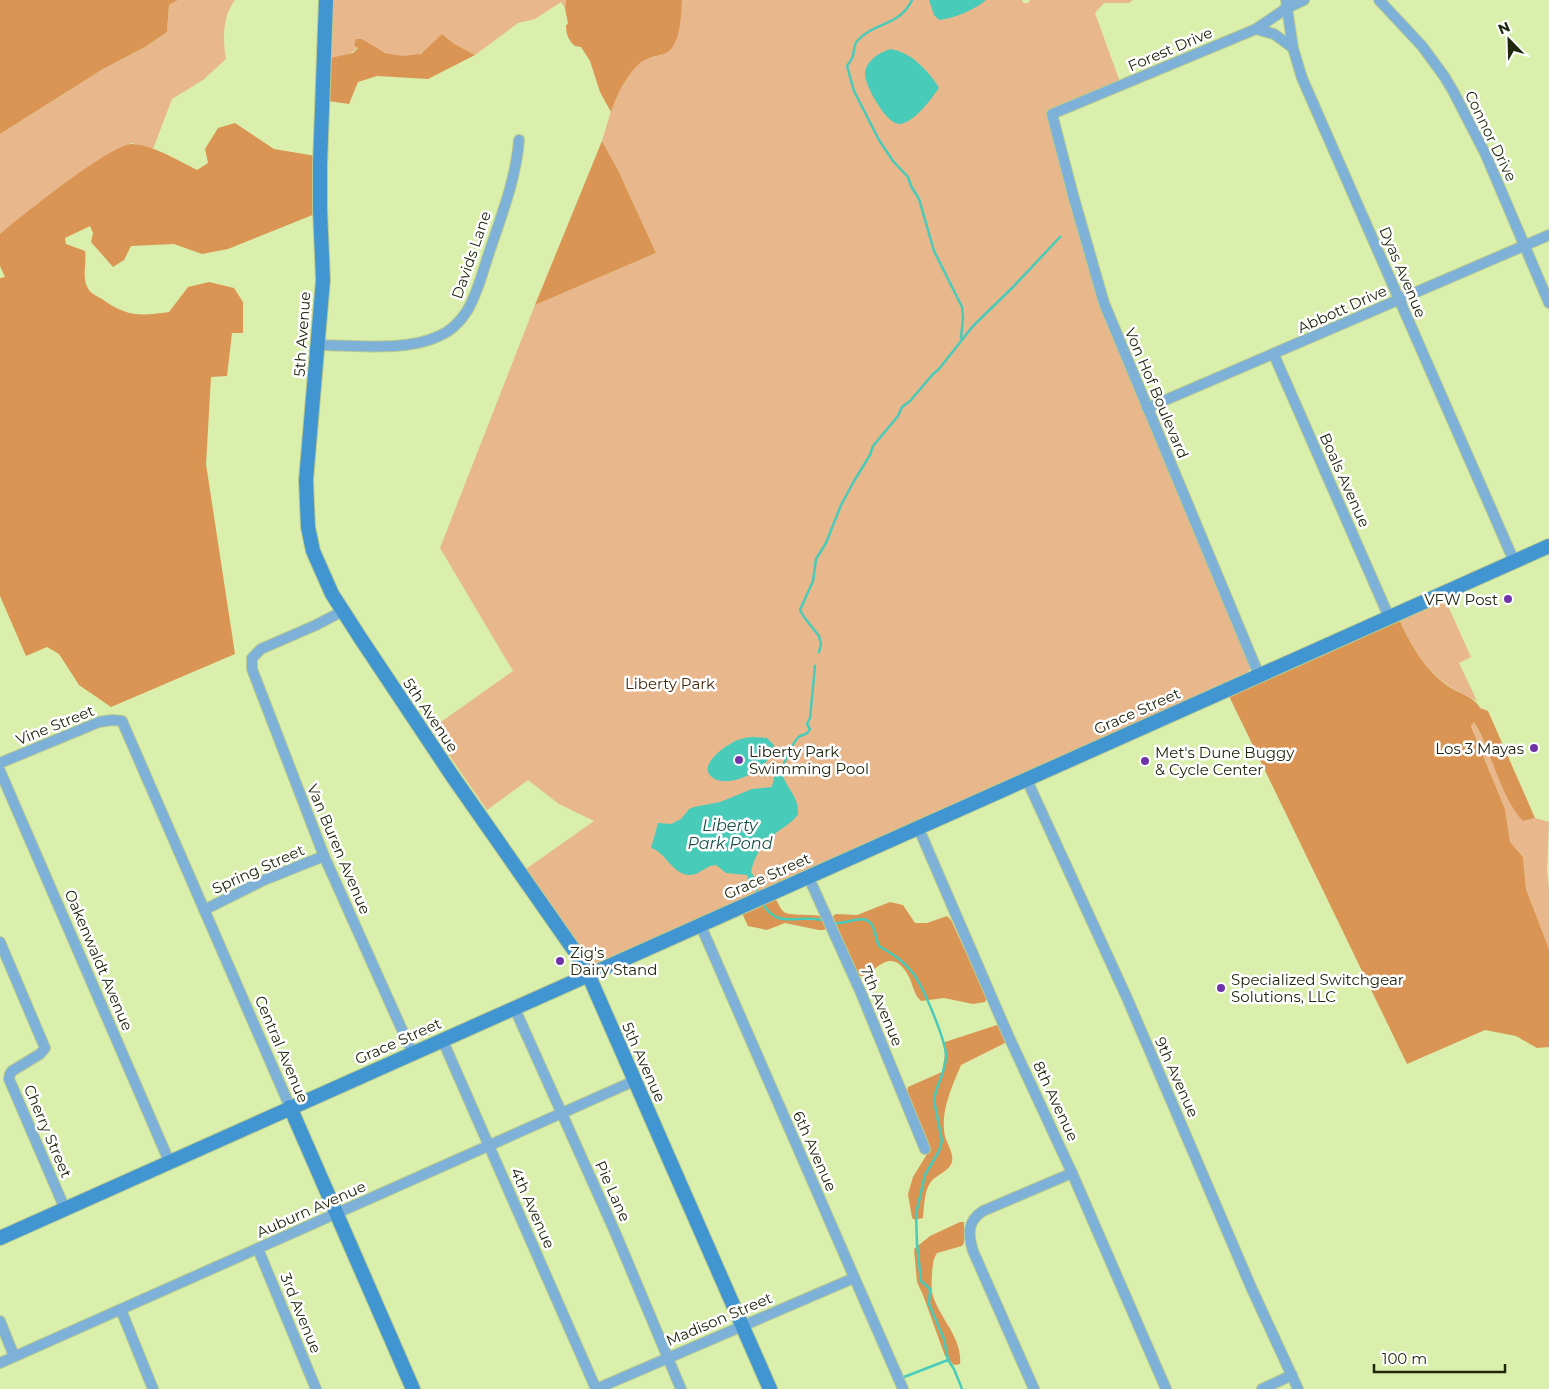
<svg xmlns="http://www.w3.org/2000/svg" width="1549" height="1389" viewBox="0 0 1549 1389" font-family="Montserrat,sans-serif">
<rect width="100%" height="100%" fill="#daefac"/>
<!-- green -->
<g fill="#e8b78c">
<path d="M 178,0 L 235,0 C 222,17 223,39 226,59 L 203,80 L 172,99 L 153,149 L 131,143 L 45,199 L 0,234 L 0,134 L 103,69 L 145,47 L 167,32 L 169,5 Z"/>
<path d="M 332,0 L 566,0 L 565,8 L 561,2 L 535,19 L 518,23 L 475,55 L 453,43 L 442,34 C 436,40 430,48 422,53 C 405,62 375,52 362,39 C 354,56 347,55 330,58 Z"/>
<path d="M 682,0 L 1022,0 L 1023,3 L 1028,3 L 1030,0 L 1133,0 L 1129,3 L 1104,3 L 1095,13 L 1120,82 L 1047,113 L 1082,245 L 1102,313 L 1251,668 L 1244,676 L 593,966 L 526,869 L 594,821 L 559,804 L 528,780 L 487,810 L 431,729 L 513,671 L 440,548 L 535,305 L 656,253 L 618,170 L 602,141 L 614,101 L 632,69 L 646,59 L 662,55 L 679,29 Z"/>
<path d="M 1444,597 L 1471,657 L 1459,663 L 1477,701 C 1468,696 1457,692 1449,686 C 1424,669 1410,644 1398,617 Z"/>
<path d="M 1474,722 L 1493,760 L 1505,792 L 1523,821 L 1535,818 L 1549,822 L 1547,870 L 1549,888 L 1549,949 L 1526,889 L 1523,857 L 1510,842 L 1505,809 L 1471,725 Z"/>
</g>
<!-- forest -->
<g fill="#da9554">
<path d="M 0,0 L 178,0 L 169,5 L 167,32 L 145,47 L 103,69 L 0,134 Z"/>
<path d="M 566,0 L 682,0 C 681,15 681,37 671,49 C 665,56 655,55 647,59 C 631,65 616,96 611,112 L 600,92 L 590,61 L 581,47 L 575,46 C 568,40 566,34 566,25 L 568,24 L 565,8 Z"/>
<path d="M 442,34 L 453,43 L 475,55 L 428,79 L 377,76 L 358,82 L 349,104 L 328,101 L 330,58 L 353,53 L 358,48 L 354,45 L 356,39 L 362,39 L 385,53 L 403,56 L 421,54 Z"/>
<path d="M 235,123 L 274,149 L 316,156 L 315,214 L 228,249 L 202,254 L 174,244 L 131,246 L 124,260 L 113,267 L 91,242 L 93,233 L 90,226 L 65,238 L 66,244 L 85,251 C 87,264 81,279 89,290 C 91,293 98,297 102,299 C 126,317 141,316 169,312 L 188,287 L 209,282 L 234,288 L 243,302 L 243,333 L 232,333 L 227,376 L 211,377 L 206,464 L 235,654 L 111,707 L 79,685 L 59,654 L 47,647 L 26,656 L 0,596 L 0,278 L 5,277 L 0,266 L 0,234 C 19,218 113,142 133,144 C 155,146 177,160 197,170 L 208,163 L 205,149 L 218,128 Z"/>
<path d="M 602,141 L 618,170 L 656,253 L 535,305 Z"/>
<path d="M 1398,617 C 1410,644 1424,669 1448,686 C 1459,694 1474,696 1480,708 L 1488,711 L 1535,818 L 1523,821 C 1500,797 1492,751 1474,722 L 1471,726 L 1505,809 L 1510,842 L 1523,857 L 1526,889 L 1549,949 L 1549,1047 L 1537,1048 L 1516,1036 L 1485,1030 L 1407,1064 L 1228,694 Z"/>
<path d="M 775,898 C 778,902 780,909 784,912 C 788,916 812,914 820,916 L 826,928 L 824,930 L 819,930 L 785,923 L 767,930 L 748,926 L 742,913 Z"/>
<path d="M 890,902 L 903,905 L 915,923 L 927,923 L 947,916 L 951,920 L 987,998 L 985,1002 L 973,1004 L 944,998 L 921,1001 C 914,995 913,985 909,977 C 896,952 883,960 867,976 L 859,976 L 833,918 L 833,916 L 836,914 L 857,915 Z"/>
<path d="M 997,1025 L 999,1026 L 1007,1042 L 961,1065 C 952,1087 940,1111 945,1136 C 947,1144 954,1153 952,1162 C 949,1172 935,1175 930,1183 C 924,1192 924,1208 923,1218 L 915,1220 L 912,1218 L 908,1194 L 913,1177 L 927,1154 L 907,1092 L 908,1087 L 942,1072 L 945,1054 L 943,1043 L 945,1042 Z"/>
<path d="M 960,1222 L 964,1222 L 964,1243 L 962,1246 L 937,1253 C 933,1259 933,1265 932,1272 C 932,1279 931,1285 932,1292 C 937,1316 963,1337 960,1364 L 954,1365 L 945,1356 L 923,1295 L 917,1282 L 914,1249 L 930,1236 Z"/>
</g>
<!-- water -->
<g fill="#49cbba">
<path d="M 929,0 L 986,0 C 974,10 955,18 939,20 L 934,15 Z"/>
<path d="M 890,49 C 895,50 900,51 905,54 C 916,58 934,78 939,88 C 931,99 915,122 900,124 C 887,126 863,83 865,72 C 867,60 879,53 890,49 Z"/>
<path d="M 753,737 L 767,738 L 774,745 C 774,767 730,790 713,778 C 695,766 727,744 738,740 C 743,738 748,737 753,737 Z"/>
<path d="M 780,774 L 783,776 C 788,790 799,797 798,814 C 794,821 787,825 780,830 C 765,840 755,853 751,872 L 756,879 L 757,884 L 751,887 L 746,885 L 748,877 L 747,875 L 726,873 L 716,865 C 706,865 700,875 690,875 C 672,875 666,852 651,848 L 658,823 L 671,824 L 681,819 L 689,809 L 694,807 L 720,802 L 752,789 L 772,787 L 774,777 Z"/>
</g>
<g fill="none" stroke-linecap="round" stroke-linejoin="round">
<!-- stream -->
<g stroke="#49cbba" stroke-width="2.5">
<path d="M 912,0 C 900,26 874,22 857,41 C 853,46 855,54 851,60 C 850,62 848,64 847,66 L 854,91 L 879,140 L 893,161 L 908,177 L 911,186 L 919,199 L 934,251 L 962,307 L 963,318 L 961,338"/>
<path d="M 819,652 L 821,644 L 819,636 L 804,617 L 800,610 L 813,581 L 816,559 L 826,543 L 841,505 L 854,481 L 870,455 L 873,446 L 898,416 L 902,407 L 910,401 L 933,374 L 939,369 L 973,326 L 1013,287 L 1060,237"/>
<path d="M 780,774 C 783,766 793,740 800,736 C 805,734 807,735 810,729 L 807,724 L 810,718 L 815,666"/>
<path d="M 754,885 L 759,894"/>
<path d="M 762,902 C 775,927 792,917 814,919 C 818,919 822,920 826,921"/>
<path d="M 834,923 C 847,925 866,911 873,927 C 876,933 876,940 879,946 C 892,954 903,960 912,972 C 922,983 946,1041 946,1056 C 946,1072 936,1085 934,1100 L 942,1141 L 939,1151 L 925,1175 L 916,1214 L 917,1244 L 921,1281 L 930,1289 L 929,1304 L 944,1339 L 948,1360 L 954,1369 L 962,1389"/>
<path d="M 904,1377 L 948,1360"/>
</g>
<defs>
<g id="street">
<path d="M 1304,0 L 1287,8 L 1293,48 L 1302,78 L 1514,561"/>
<path d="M 1379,0 L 1422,46 L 1444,76 L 1453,91 L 1485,153 L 1549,303"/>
<path d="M 1256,29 L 1274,34 L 1293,48"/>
<path d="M 318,345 C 355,345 406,352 439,336 C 451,331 460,322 467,311 C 478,293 483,270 490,250 C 502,214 516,178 519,140"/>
<path d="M 1274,355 L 1389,617"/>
<path d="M 1147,408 L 1549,235"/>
<path d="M 343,611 L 316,625 L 261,649 L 252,658 L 252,669 L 324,856 L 412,1052"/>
<path d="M 1259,675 L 1104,303 L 1073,195 L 1052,114 L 1256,29 L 1287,8 L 1286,0"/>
<path d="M 0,763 L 99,722 L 112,720 L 122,721 L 290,1107"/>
<path d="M 0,771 L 169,1161"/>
<path d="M 1026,778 L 1127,998 L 1251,1287 L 1298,1389"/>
<path d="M 918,827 L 1008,1035 L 1072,1173 L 1166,1389"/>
<path d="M 808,876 L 861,993 L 925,1149"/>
<path d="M 204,910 L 264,880 L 324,856"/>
<path d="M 700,924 L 903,1389"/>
<path d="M 0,942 L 45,1048 L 40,1054 L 12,1071 L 10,1074 L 9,1079 L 65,1209"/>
<path d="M 514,1007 L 615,1232 L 681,1389"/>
<path d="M 442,1039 L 596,1389"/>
<path d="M 258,1249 L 316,1389"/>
<path d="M 121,1310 L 153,1389"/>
<path d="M 0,1321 L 14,1356"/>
<path d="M 0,1363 L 634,1081"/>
<path d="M 596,1389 L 854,1278"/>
<path d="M 1034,1389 L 973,1251 C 968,1235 967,1221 983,1211 L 1072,1173"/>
<path d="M 1262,1389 L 1292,1375"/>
</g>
<g id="secondary">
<path d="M 326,0 L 320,165 L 320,209 L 323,280 L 306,480 L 308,527 L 313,551 L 332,594 L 361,639 L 453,777 L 576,953 L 588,974 L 770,1389"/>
<path d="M 290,1107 L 413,1389"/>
<path d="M 0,1238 L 1549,546"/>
</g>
</defs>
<!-- street casing -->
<use href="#street" stroke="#b9cb8f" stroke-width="12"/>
<!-- secondary casing -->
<use href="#secondary" stroke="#b9cb8f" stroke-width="16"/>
<!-- street -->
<use href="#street" stroke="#7eb1d8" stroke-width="10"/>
<!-- secondary -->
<use href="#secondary" stroke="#4195d0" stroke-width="14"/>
</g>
<!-- markers -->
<g fill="#6f34aa" stroke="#fff" stroke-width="2">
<circle cx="1508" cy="599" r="5"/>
<circle cx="1534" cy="748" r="5"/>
<circle cx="739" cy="760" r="5"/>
<circle cx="1145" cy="761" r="5"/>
<circle cx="560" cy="961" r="5"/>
<circle cx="1221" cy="988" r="5"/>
</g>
<g text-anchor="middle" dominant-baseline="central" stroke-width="5" stroke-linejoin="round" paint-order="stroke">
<!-- street labels -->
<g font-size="15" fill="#20270d" stroke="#fff">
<text transform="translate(1170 49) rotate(-23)">Forest Drive</text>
<text transform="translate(1491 136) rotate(64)">Connor Drive</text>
<text transform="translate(471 255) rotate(-71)">Davids Lane</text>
<text transform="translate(1403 272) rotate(67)">Dyas Avenue</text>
<text transform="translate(1342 309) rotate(-24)">Abbott Drive</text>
<text transform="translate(302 334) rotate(-86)">5th Avenue</text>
<text transform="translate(1157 393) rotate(67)">Von Hof Boulevard</text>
<text transform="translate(1345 480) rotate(66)">Boals Avenue</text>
<text transform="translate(1137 711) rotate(-24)">Grace Street</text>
<text transform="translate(431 715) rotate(56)">5th Avenue</text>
<text transform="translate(55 725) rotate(-22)">Vine Street</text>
<text transform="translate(339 849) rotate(67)">Van Buren Avenue</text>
<text transform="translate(258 869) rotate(-24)">Spring Street</text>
<text transform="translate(767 876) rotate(-24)">Grace Street</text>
<text transform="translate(99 960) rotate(67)">Oakenwaldt Avenue</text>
<text transform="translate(882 1006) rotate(67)">7th Avenue</text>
<text transform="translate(398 1041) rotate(-24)">Grace Street</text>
<text transform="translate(282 1049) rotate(67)">Central Avenue</text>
<text transform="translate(644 1062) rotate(66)">5th Avenue</text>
<text transform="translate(1177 1077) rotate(66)">9th Avenue</text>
<text transform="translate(1056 1101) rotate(65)">8th Avenue</text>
<text transform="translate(48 1131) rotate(67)">Cherry Street</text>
<text transform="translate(815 1151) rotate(66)">6th Avenue</text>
<text transform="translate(613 1191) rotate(66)">Pie Lane</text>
<text transform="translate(533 1208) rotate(66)">4th Avenue</text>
<text transform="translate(311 1209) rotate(-24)">Auburn Avenue</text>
<text transform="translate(301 1313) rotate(68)">3rd Avenue</text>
<text transform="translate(719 1319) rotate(-23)">Madison Street</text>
</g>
<!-- poi labels -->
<g font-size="15" fill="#20270d" stroke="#fff" text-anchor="start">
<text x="1498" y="599" text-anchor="end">VFW Post</text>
<text x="1524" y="748" text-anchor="end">Los 3 Mayas</text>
<text x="749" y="751">Liberty Park<tspan x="749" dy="17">Swimming Pool</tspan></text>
<text x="1155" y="752">Met's Dune Buggy<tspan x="1155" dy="17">&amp; Cycle Center</tspan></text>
<text x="570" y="952">Zig's<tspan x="570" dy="17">Dairy Stand</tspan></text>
<text x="1231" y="979">Specialized Switchgear<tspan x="1231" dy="17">Solutions, LLC</tspan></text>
</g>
<!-- park labels -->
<g font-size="15" fill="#44280c" stroke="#fff">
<text x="670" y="683">Liberty Park</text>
</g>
<!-- water labels -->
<g font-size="16" font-style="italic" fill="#164e46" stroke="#fff">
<text x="730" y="825">Liberty<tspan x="730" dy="18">Park Pond</tspan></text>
</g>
</g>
<!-- north arrow -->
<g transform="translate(1509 40) rotate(337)" stroke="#ffffff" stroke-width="4" paint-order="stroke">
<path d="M0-4L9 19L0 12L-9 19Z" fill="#20270d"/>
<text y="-8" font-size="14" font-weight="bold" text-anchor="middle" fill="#20270d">N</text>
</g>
<!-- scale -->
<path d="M1374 1364v8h131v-8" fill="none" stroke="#20270d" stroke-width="2.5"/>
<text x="1382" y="1364" font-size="15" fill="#20270d" stroke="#ffffff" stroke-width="4" paint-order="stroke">100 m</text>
</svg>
